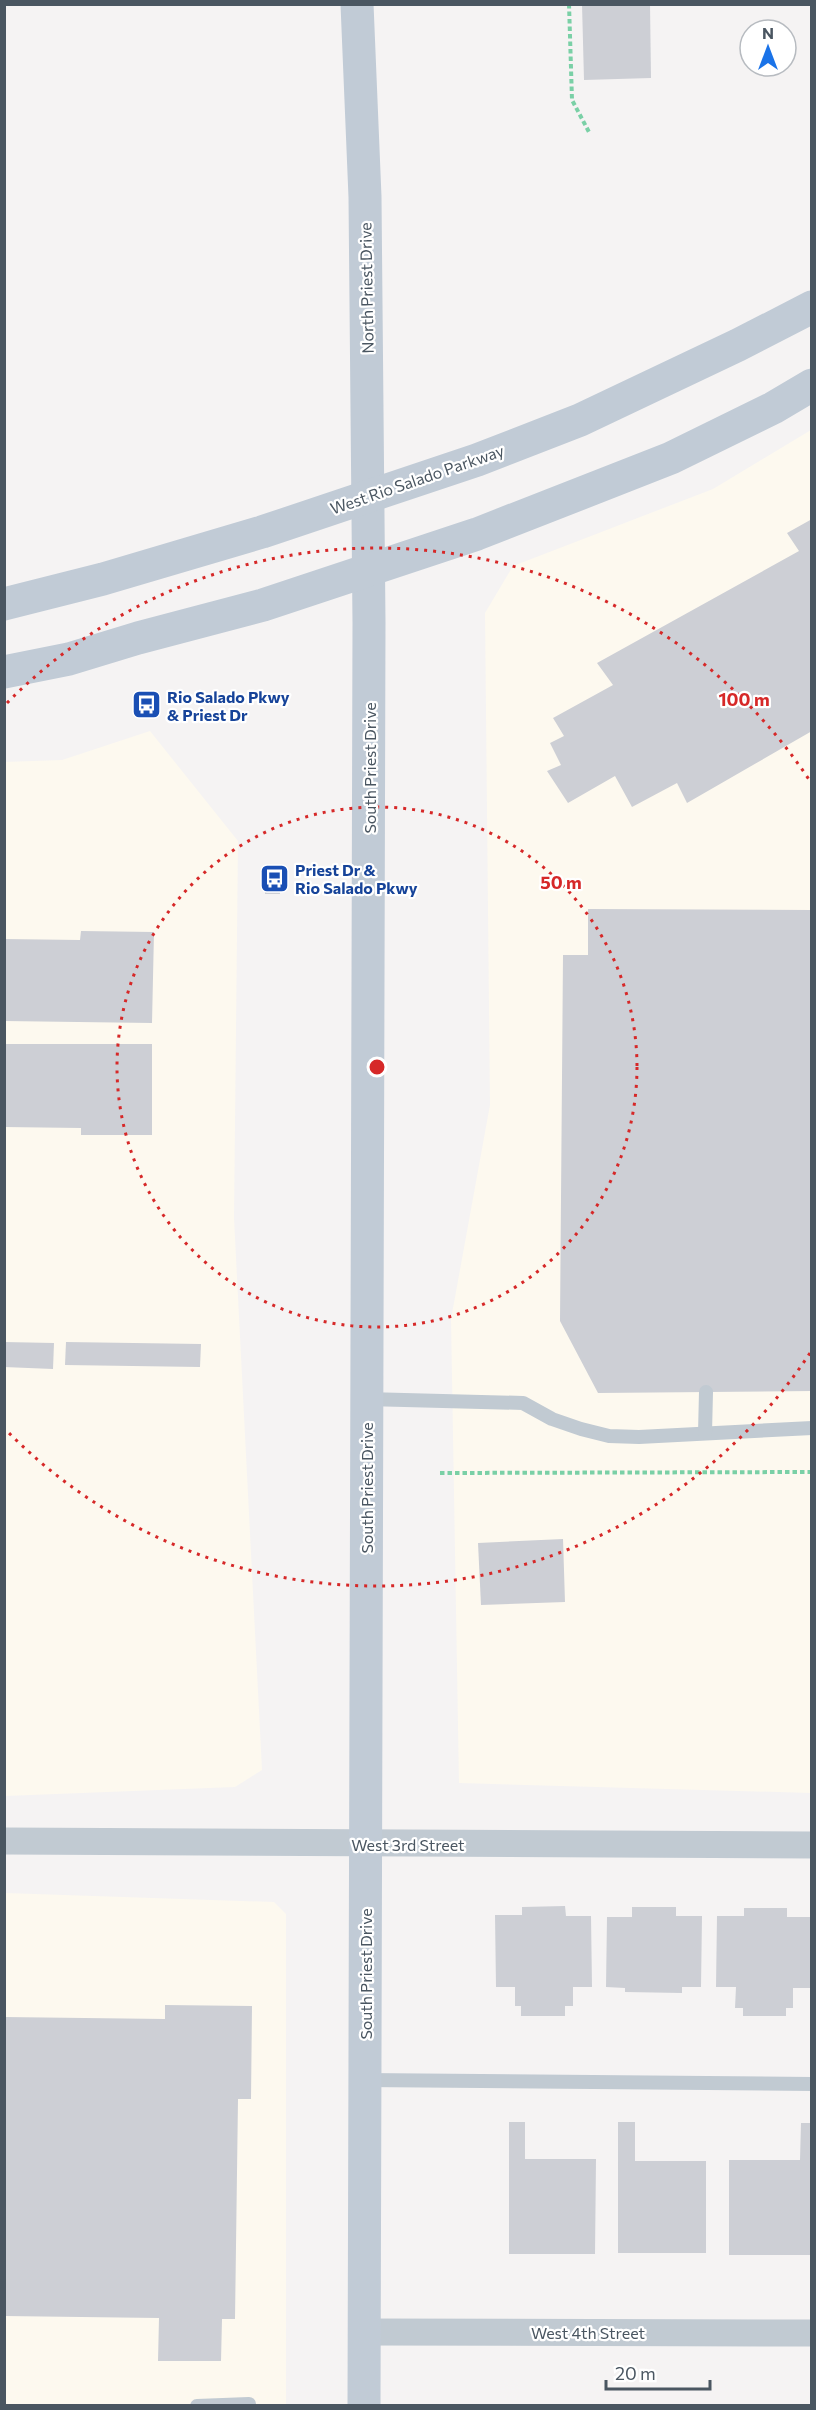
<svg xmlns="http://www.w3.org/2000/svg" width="816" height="2410" viewBox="0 0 816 2410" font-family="Commissioner,sans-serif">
<rect width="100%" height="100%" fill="#f5f3f3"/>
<!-- commercial -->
<g fill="#fdf9ef">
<path d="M 811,430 L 811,1793 L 459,1783 L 451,1319 L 490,1105 L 485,613 L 513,566 L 713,489 Z"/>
<path d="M 150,731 L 238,841 L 234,1218 L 262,1770 L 235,1787 L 5,1796 L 4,762 L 62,760 Z"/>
<path d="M 5,1893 L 274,1902 L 286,1914 L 286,2405 L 5,2406 Z"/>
</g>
<!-- building -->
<g fill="#cdcfd5">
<path d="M 582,4 L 650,4 L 651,78 L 584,80 Z"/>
<path d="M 812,519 L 812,731 L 687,803 L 677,783 L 632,807 L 615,776 L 568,803 L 547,771 L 561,765 L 550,743 L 564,736 L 553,718 L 613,685 L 597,663 L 799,551 L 787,533 Z"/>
<path d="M 265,865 L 279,865 L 280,894 L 265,894 Z"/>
<path d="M 588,909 L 812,910 L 812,1391 L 598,1393 L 560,1321 L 563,955 L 588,955 Z"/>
<path d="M 81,931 L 154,932 L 152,1023 L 4,1021 L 4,939 L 80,940 Z"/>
<path d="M 4,1044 L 152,1044 L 152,1135 L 81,1135 L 81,1128 L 4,1127 Z"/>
<path d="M 4,1342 L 54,1343 L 53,1369 L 4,1367 Z"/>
<path d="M 66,1342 L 201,1344 L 200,1367 L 65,1365 Z"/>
<path d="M 563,1539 L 565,1602 L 481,1605 L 478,1543 Z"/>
<path d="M 565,1906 L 566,1916 L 591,1916 L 592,1987 L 573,1987 L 573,2006 L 565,2006 L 565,2016 L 521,2016 L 521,2006 L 515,2006 L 515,1987 L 496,1987 L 495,1915 L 522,1915 L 522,1907 Z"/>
<path d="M 632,1907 L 676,1907 L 676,1916 L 702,1916 L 701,1987 L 682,1987 L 682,1993 L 625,1992 L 625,1988 L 606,1987 L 607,1917 L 632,1917 Z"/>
<path d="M 744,1908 L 787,1908 L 787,1917 L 812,1917 L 812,1988 L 793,1988 L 793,2008 L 786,2008 L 786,2016 L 743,2016 L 743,2008 L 735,2008 L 736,1987 L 716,1987 L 717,1916 L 744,1916 Z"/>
<path d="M 165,2005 L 252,2006 L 251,2099 L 238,2099 L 235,2319 L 222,2319 L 221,2361 L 158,2361 L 159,2318 L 4,2316 L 4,2017 L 165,2019 Z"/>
<path d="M 509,2122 L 525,2122 L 525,2159 L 596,2159 L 595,2254 L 509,2254 Z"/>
<path d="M 618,2122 L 635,2122 L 635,2161 L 706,2161 L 706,2253 L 618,2253 Z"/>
<path d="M 801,2123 L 812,2123 L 812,2255 L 729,2255 L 729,2160 L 800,2160 Z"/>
</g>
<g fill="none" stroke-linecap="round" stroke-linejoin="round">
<!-- path -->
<g stroke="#7ad0a6" stroke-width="4" stroke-dasharray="4.5 3" stroke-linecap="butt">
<path d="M 569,4 L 572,100 L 590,134"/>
<path d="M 440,1473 L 812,1472"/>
</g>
<!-- lane -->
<g stroke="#c1cad2" stroke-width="14">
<path d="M 366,1399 L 523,1403 L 552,1419 L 581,1429 L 609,1436 L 639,1437 L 812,1428"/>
<path d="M 705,1433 L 706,1392"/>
<path d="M 364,2080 L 812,2084"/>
<path d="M 197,2406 L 249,2404"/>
</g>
<!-- street -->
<g stroke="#c1cad2" stroke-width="27">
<path d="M 4,1841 L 812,1845"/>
<path d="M 364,2332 L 812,2333"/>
</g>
<!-- secondary -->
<g stroke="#c1cbd6" stroke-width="33">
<path d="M 357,4 L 365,197 L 369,623 L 364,2406"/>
<path d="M 4,604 L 103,579 L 262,532 L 477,460 L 580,420 L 738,345 L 812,307"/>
<path d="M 4,672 L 69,659 L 138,638 L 263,605 L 477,534 L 671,458 L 773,408 L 812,385"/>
</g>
</g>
<!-- distance rings -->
<g fill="none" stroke="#d62828" stroke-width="3" stroke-dasharray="3 6">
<circle cx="377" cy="1067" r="260"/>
<path d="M810 1353A519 519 0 0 1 7 1431M7 703A519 519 0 0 1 810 781"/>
</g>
<!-- icons -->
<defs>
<symbol id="bus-square" viewBox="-11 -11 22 22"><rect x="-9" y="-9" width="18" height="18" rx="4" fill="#1a4fb4" stroke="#fff"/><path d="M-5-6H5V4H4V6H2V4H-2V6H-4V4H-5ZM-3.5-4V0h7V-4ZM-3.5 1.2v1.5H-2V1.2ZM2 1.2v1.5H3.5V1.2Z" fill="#fff"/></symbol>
</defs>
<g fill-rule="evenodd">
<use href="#bus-square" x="130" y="688" width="33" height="33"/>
<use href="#bus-square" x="258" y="862" width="33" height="33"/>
</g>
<g text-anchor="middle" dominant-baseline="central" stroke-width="4.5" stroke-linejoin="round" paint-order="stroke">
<!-- street labels -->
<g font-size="16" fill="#4a5661" stroke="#fff">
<text transform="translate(366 288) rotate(-91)">North Priest Drive</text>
<text transform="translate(417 479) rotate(-19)">West Rio Salado Parkway</text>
<text transform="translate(369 768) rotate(-90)">South Priest Drive</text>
<text transform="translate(366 1488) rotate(-90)">South Priest Drive</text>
<text x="408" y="1844">West 3rd Street</text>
<text transform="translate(365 1974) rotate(-90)">South Priest Drive</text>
<text x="588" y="2332">West 4th Street</text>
</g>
<!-- transit labels -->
<g font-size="16" font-weight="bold" fill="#164399" stroke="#fff" text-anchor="start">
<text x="167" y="696">Rio Salado Pkwy<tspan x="167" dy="18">&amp; Priest Dr</tspan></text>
<text x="295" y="869">Priest Dr &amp;<tspan x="295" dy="18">Rio Salado Pkwy</tspan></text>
</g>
</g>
<circle cx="377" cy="1067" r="9" fill="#d62828" stroke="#fff" stroke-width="3"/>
<g font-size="18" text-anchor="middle" font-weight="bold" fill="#d62828" stroke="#fff" stroke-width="4.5" stroke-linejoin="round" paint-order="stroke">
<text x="744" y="706">100 m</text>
<text x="561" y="889">50 m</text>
</g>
<!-- border -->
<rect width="816" height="2410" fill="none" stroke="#4a5661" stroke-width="12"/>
<!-- north arrow -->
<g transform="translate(768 48)"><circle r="28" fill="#ffffff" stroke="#b7bbc0" stroke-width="1.5"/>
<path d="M0-4.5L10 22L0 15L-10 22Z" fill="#1a73e8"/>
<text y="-9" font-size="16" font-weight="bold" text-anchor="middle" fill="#4a5661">N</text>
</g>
<!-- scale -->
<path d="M606 2380v9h104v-9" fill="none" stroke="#4a5661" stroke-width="3"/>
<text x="615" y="2380" font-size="18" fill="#4a5661" stroke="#ffffff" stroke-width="4.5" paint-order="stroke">20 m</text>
</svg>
